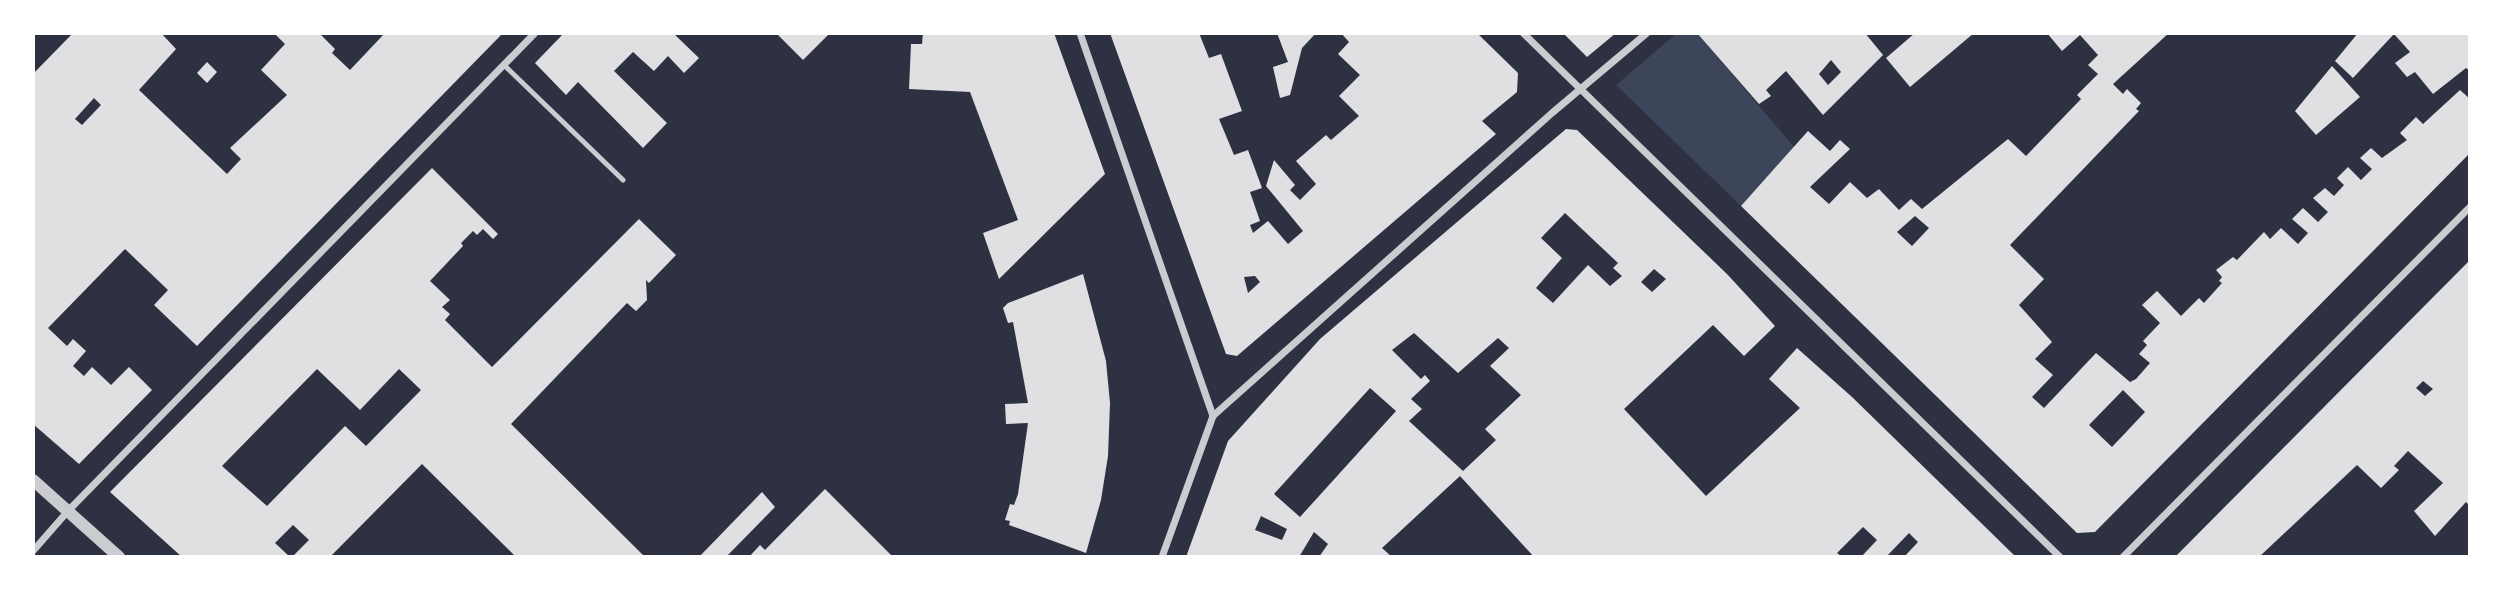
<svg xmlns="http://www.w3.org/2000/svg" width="2503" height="590" viewBox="0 0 2503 590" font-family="'Playfair Display',serif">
<rect width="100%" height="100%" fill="#2d3142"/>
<!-- green -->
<path fill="#3c4559" d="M 1677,33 L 1697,33 L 1795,148 L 1741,206 L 1616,85 Z"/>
<!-- building -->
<g fill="#e0e0e3" fill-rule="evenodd">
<path d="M 73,33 L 161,33 L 176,49 L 139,90 L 227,174 L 241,159 L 230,148 L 287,95 L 261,70 L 285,44 L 274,33 L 319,33 L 335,49 L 332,53 L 350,70 L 385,33 L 503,33 L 197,346 L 154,305 L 168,290 L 125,249 L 48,328 L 67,346 L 73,339 L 86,351 L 73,366 L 84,376 L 92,367 L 111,385 L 129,367 L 152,390 L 79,464 L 33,424 L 33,74 ZM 94,98 L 101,105 L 82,125 L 75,119 Z"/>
<path d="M 564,33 L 673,33 L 699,58 L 684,73 L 668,56 L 654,71 L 633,52 L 614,71 L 667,123 L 643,148 L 578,82 L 566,95 L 535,63 Z"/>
<path d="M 776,33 L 830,33 L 803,60 Z"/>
<path d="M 923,33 L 1054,33 L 1105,174 L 999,279 L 983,233 L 1018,220 L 970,92 L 909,89 L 911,44 L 922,44 Z"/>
<path d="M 1110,33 L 1199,33 L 1209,58 L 1221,54 L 1242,111 L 1219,119 L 1234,155 L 1248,150 L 1262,188 L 1250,192 L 1260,221 L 1250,225 L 1253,233 L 1268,221 L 1288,244 L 1303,231 L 1266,186 L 1274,160 L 1295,185 L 1290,190 L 1300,200 L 1316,184 L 1296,161 L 1326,135 L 1331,140 L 1359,116 L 1339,96 L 1360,75 L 1338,54 L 1349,42 L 1341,33 L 1477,33 L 1518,73 L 1517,92 L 1482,121 L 1496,134 L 1237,356 L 1226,354 ZM 1255,276 L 1260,282 L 1248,293 L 1244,277 Z"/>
<path d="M 1277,33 L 1316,33 L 1302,48 L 1290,95 L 1280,98 L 1273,67 L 1288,62 Z"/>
<path d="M 1563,33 L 1616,33 L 1587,57 Z"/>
<path d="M 1697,33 L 1865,33 L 1883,55 L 1823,115 L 1786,71 L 1766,90 L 1771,96 L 1759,104 ZM 1831,60 L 1841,72 L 1828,85 L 1819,74 Z"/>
<path d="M 1915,33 L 1974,33 L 1910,87 L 1886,58 Z"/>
<path d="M 2047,33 L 2169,33 L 2113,84 L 2123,94 L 2127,89 L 2141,103 L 2136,109 L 2139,111 L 2010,245 L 2044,279 L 2019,305 L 2052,342 L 2035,359 L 2053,375 L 2032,397 L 2044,408 L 2096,353 L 2130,382 L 2136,379 L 2150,363 L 2139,354 L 2147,345 L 2143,341 L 2160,323 L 2142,305 L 2157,291 L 2181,316 L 2199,298 L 2204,303 L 2222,283 L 2219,281 L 2222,277 L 2216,270 L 2233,257 L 2237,260 L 2264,232 L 2270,239 L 2281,228 L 2298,244 L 2308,233 L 2292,219 L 2303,208 L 2318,222 L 2328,212 L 2313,198 L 2325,188 L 2334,196 L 2344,185 L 2337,178 L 2348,167 L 2361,180 L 2372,169 L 2360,158 L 2371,148 L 2382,158 L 2407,140 L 2400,133 L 2416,117 L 2423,124 L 2460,90 L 2470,99 L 2470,153 L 2095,532 L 2077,533 L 1741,206 L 1808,131 L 1830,151 L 1840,140 L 1850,149 L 1810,187 L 1829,204 L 1850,182 L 1867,198 L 1879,189 L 1899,210 L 1911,199 L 1922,209 L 2008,139 L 2026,156 L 2081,99 L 2077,95 L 2098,74 L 2088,65 L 2098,55 L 2080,35 L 2062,51 ZM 1915,216 L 1929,228 L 1912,246 L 1897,232 ZM 2123,390 L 2145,412 L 2112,447 L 2089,425 Z"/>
<path d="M 2358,33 L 2470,33 L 2470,71 L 2466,68 L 2433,94 L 2415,72 L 2407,77 L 2395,63 L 2410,52 L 2394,34 L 2353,78 L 2335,61 Z"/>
<path d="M 207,62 L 217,72 L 207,83 L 197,73 Z"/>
<path d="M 2332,66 L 2360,97 L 2316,135 L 2295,111 Z"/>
<path d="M 1566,129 L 1577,130 L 1727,274 L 1775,326 L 1744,356 L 1713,325 L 1624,409 L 1706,496 L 1800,408 L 1769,379 L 1797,348 L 1852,397 L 2016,557 L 1904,557 L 1918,542 L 1909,533 L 1886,557 L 1861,557 L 1877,540 L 1863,527 L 1837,553 L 1842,557 L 1534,557 L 1460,476 L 1382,548 L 1392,557 L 1319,557 L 1328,544 L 1314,532 L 1299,557 L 1186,557 L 1228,441 L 1320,339 ZM 1565,213 L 1618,263 L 1613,268 L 1622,276 L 1610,286 L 1588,265 L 1553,303 L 1536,288 L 1562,258 L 1541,238 ZM 1654,269 L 1666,279 L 1652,292 L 1641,282 ZM 1414,333 L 1458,373 L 1498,338 L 1509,348 L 1490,366 L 1521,395 L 1485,429 L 1496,440 L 1463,471 L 1409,421 L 1422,409 L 1411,399 L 1430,381 L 1425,375 L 1421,379 L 1392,350 ZM 1370,388 L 1396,411 L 1300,517 L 1274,494 ZM 1261,516 L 1287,529 L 1282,540 L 1255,530 Z"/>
<path d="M 432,168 L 498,234 L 493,239 L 483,229 L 477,235 L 473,231 L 461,243 L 463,246 L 430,281 L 450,300 L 442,307 L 450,314 L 445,320 L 492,367 L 639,219 L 676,255 L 649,283 L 646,280 L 647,300 L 636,311 L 627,303 L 511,424 L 645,557 L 516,557 L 422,464 L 330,557 L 292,557 L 309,540 L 293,525 L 275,543 L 290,557 L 182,557 L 110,492 ZM 317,369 L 360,410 L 399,369 L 421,390 L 366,446 L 345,426 L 267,506 L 222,466 Z"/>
<path d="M 2470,260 L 2470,506 L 2466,502 L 2435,536 L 2414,511 L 2443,483 L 2408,451 L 2394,466 L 2399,470 L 2381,488 L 2357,465 L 2259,557 L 2175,557 ZM 2423,381 L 2433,389 L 2425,396 L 2416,388 Z"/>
<path d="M 1083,274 L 1106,361 L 1110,403 L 1108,456 L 1101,500 L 1086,553 L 1009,525 L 1010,521 L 1005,520 L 1010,504 L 1014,505 L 1018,494 L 1028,423 L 1006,424 L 1005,404 L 1028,403 L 1013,322 L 1008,323 L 1003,308 L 1008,303 Z"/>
<path d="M 825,489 L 893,557 L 749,557 L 760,545 L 765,550 Z"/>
<path d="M 762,492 L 775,507 L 726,557 L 699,557 Z"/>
</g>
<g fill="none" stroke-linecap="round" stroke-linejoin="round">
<!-- service -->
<path stroke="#caccd0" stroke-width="5" d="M 504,65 L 623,180"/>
<!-- minor -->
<g stroke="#caccd0" stroke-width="7">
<path d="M 1080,33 L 1213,416"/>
<path d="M 1523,33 L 2060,557"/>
<path d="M 33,551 L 68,511 L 535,33"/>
<path d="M 1162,557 L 1213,416 L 1552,113 L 1647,33"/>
<path d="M 2123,557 L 2470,207"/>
</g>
<!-- tertiary -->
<path stroke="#caccd0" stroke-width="12" d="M 33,480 L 119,557"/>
</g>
<!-- border -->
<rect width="2503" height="590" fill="none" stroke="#ffffff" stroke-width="70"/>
</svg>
